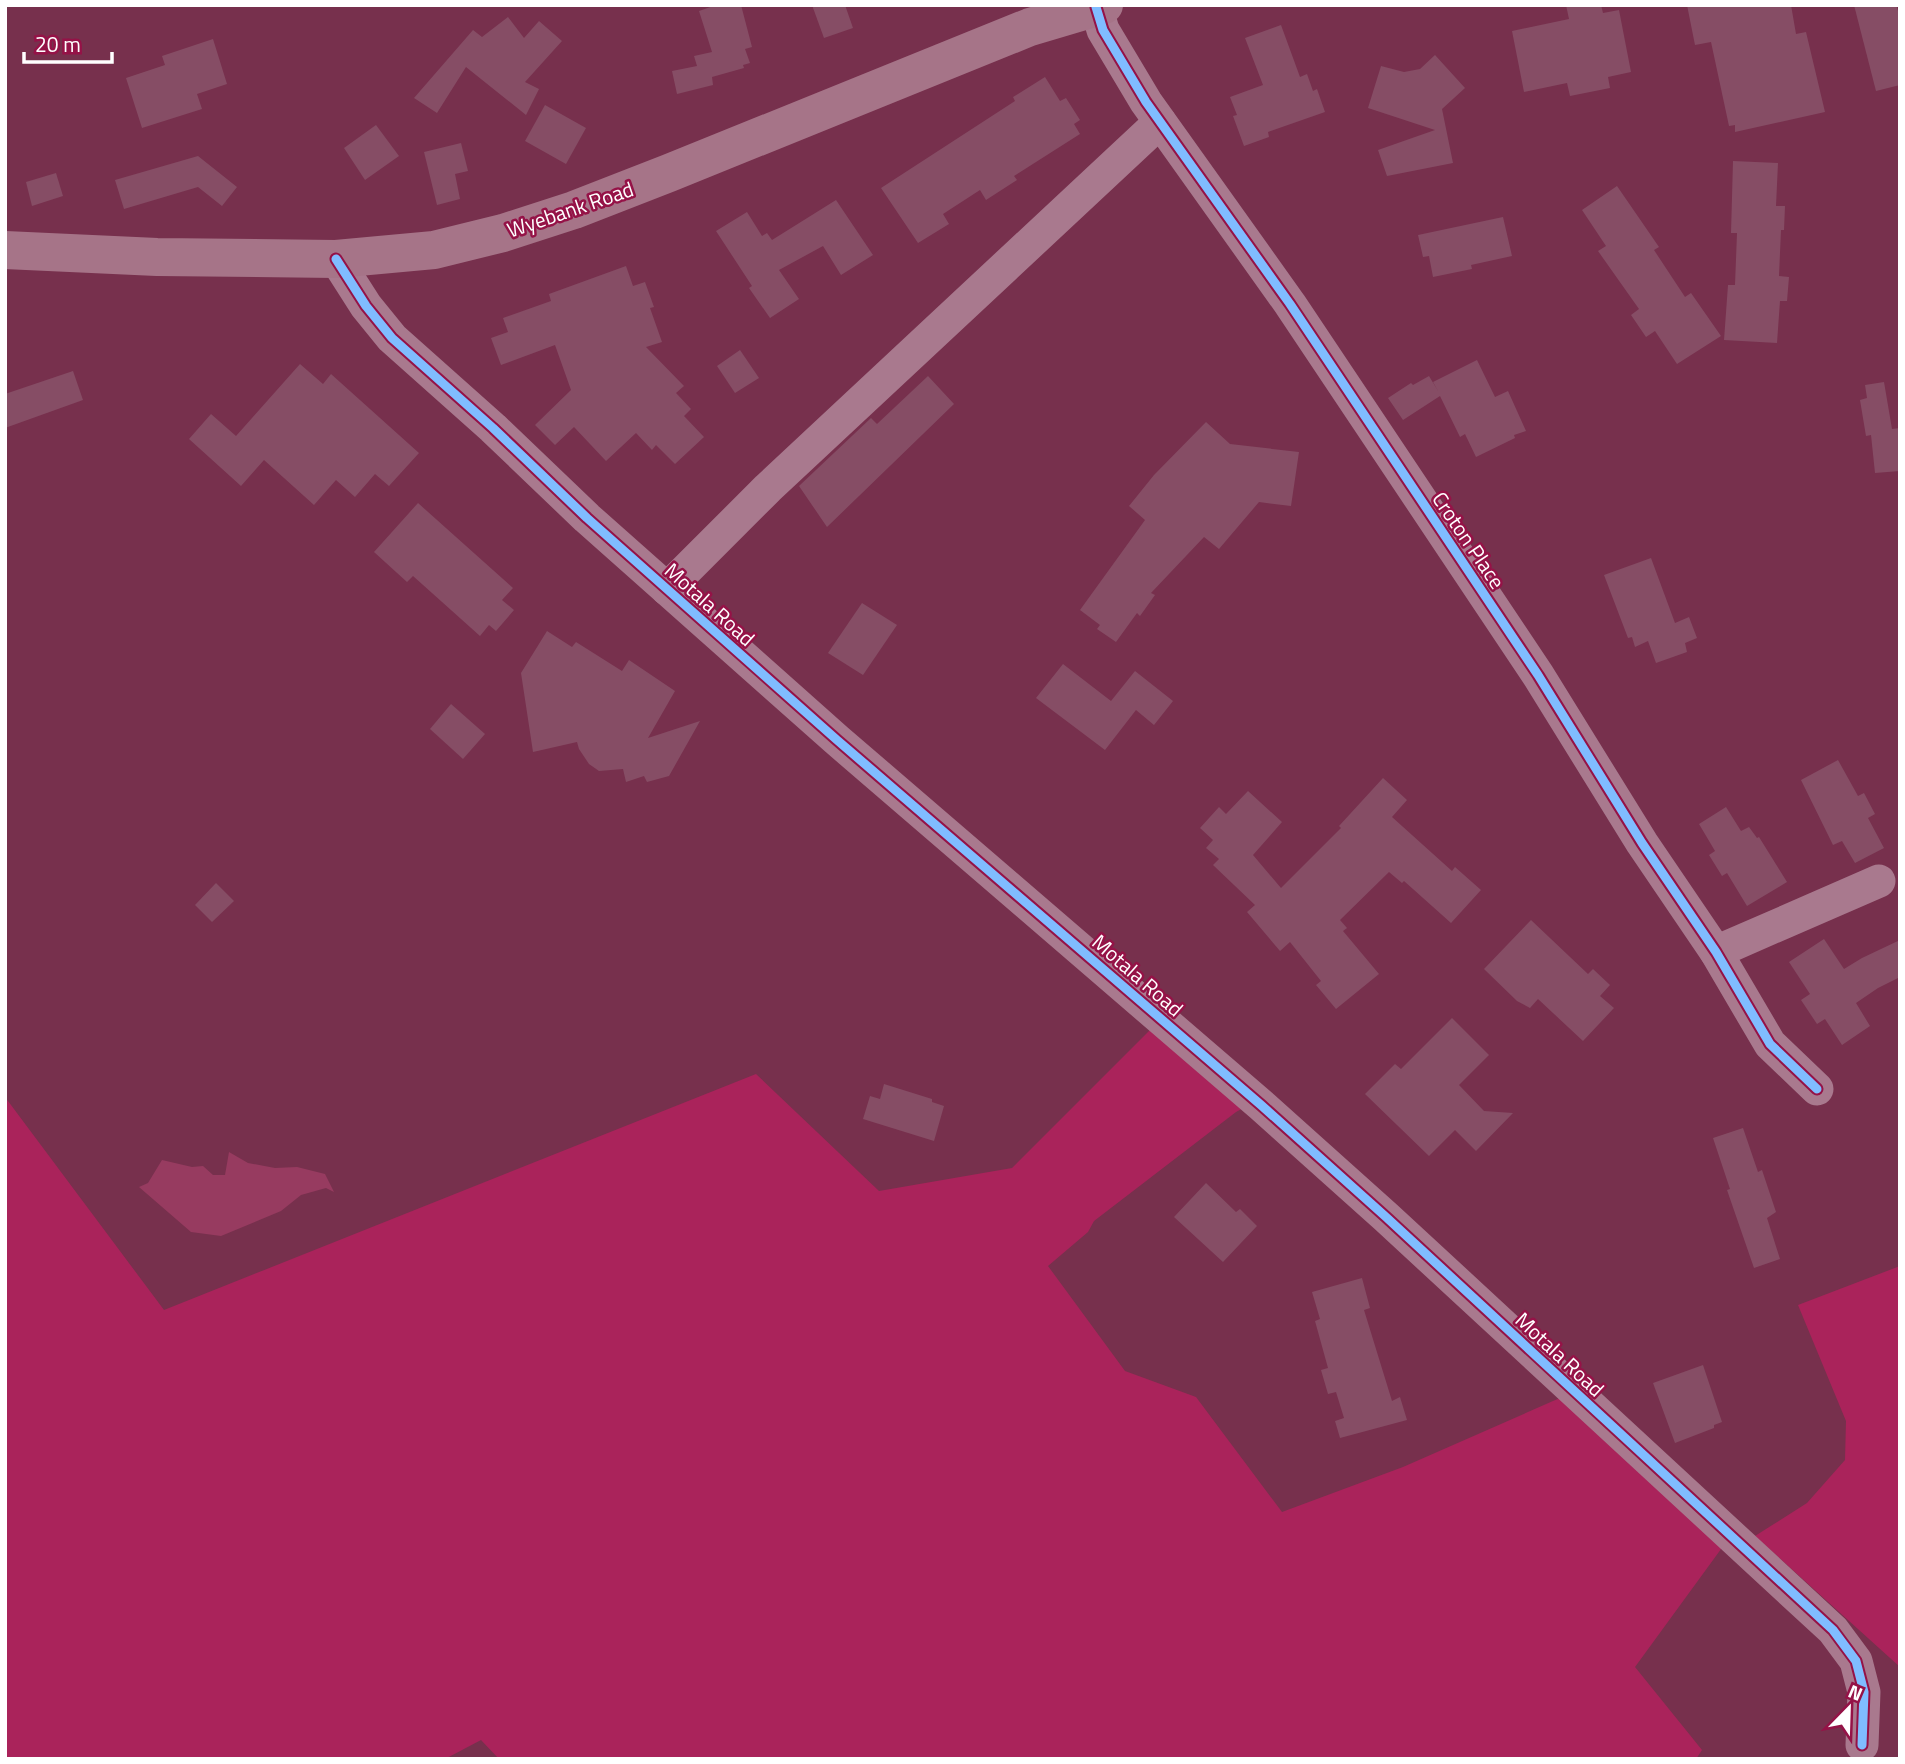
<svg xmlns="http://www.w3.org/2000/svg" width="1905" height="1764" viewBox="0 0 1905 1764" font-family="'Titillium Web',sans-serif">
<rect width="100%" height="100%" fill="#77304d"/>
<!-- green -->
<g fill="#aa235b">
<path d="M 1162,1018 L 1258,1100 L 1236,1112 L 1094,1221 L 1088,1232 L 1048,1266 L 1125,1371 L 1196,1397 L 1282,1512 L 1403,1467 L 1578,1390 L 1732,1534 L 1635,1667 L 1702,1750 L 1696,1759 L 499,1759 L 481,1740 L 445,1759 L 5,1759 L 5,1097 L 164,1310 L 756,1074 L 879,1191 L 1012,1168 Z"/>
<path d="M 1900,1266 L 1900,1667 L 1755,1536 L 1807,1503 L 1845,1460 L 1846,1421 L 1798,1305 Z"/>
</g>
<!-- water -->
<path fill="#973b60" d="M 229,1152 L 248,1163 L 275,1168 L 297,1167 L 325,1174 L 334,1192 L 326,1188 L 301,1195 L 281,1211 L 221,1236 L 191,1232 L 139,1187 L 148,1183 L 162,1160 L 192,1167 L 203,1166 L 213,1175 L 225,1175 Z"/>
<!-- building -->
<g fill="#864d65">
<path d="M 716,5 L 741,5 L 752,47 L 745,49 L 750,63 L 743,65 L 744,68 L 712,77 L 713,85 L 677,94 L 672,71 L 697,66 L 694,56 L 712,52 L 699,11 Z"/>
<path d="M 812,5 L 845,5 L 853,28 L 824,38 Z"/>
<path d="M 1566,5 L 1601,5 L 1603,13 L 1619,10 L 1631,72 L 1608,77 L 1610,88 L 1570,96 L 1567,83 L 1524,92 L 1512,31 L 1569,19 Z"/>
<path d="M 1687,5 L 1791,5 L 1796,34 L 1806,32 L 1825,112 L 1735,132 L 1735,125 L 1729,126 L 1711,42 L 1695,45 Z"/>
<path d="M 1854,5 L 1896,5 L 1900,17 L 1900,85 L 1876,91 Z"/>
<path d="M 508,17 L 524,38 L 539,21 L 562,41 L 525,82 L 539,89 L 526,115 L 466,67 L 437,113 L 414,98 L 473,30 L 482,37 Z"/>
<path d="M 1281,25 L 1300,77 L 1307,74 L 1313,91 L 1317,89 L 1325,112 L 1268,132 L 1269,137 L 1244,146 L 1233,116 L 1237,115 L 1230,97 L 1263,85 L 1245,38 Z"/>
<path d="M 213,39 L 227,84 L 197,94 L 202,109 L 142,128 L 126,78 L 165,65 L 162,56 Z"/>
<path d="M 1435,55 L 1465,88 L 1442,109 L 1453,163 L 1387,176 L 1378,150 L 1435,130 L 1368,108 L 1381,66 L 1404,72 L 1420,69 Z"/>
<path d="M 1045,77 L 1060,101 L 1066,98 L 1080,120 L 1074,124 L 1080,134 L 1014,176 L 1017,180 L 986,200 L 980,190 L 943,214 L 949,224 L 918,243 L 881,188 L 1015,101 L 1013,97 Z"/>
<path d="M 545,105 L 586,128 L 566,164 L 525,141 Z"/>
<path d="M 376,125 L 399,156 L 365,180 L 344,148 Z"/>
<path d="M 461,143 L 468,171 L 455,174 L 460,199 L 437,205 L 424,152 Z"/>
<path d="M 198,156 L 237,187 L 222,206 L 198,187 L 124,209 L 115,180 Z"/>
<path d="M 1733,161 L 1778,163 L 1776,206 L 1785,206 L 1784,230 L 1781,230 L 1779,276 L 1789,277 L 1787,301 L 1780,301 L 1777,343 L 1724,340 L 1728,285 L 1735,285 L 1737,233 L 1731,233 Z"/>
<path d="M 56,173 L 63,196 L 32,206 L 26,182 Z"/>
<path d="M 1617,186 L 1659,247 L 1654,250 L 1685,297 L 1691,293 L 1721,336 L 1677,364 L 1655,331 L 1646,337 L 1631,315 L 1639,309 L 1598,251 L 1606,246 L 1582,210 Z"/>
<path d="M 836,200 L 873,255 L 841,275 L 823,246 L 779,270 L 799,299 L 770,318 L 749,288 L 752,286 L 716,231 L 747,212 L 762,236 L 767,233 L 772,240 Z"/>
<path d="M 1503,217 L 1512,256 L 1471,265 L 1472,269 L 1433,277 L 1429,256 L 1423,257 L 1418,235 Z"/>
<path d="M 626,266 L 633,286 L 645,282 L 654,307 L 650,308 L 662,342 L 646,347 L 684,386 L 676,393 L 691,409 L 684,416 L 704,437 L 675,464 L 656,445 L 652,450 L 636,433 L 606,461 L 574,427 L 555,445 L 535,425 L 571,390 L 555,345 L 501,365 L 491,338 L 508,332 L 503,318 L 551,301 L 549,294 Z"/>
<path d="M 740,350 L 759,378 L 735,393 L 717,366 Z"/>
<path d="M 1477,360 L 1495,397 L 1508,391 L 1526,431 L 1514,435 L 1515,438 L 1476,457 L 1465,434 L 1460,437 L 1440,396 L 1403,420 L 1388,398 L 1411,383 L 1413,385 L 1429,376 L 1438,391 L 1433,382 Z"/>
<path d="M 300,364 L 323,384 L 331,374 L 419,453 L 389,486 L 375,474 L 355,497 L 336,480 L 314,505 L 264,460 L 241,486 L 189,439 L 211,414 L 236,436 Z"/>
<path d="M 73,371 L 83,400 L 5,428 L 5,394 Z"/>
<path d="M 928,376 L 954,404 L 827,527 L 799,486 L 871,418 L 877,424 Z"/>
<path d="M 1884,382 L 1892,429 L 1900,428 L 1900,471 L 1875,473 L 1871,435 L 1866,436 L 1860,400 L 1867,398 L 1865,385 Z"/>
<path d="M 1206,422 L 1230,444 L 1299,452 L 1291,506 L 1259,502 L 1219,549 L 1204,537 L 1151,593 L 1155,595 L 1140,616 L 1137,613 L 1116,642 L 1097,629 L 1100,625 L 1080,610 L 1145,520 L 1129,506 L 1154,475 Z"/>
<path d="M 418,503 L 513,588 L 502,600 L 514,610 L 496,631 L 489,625 L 480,636 L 413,576 L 407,582 L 374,552 Z"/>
<path d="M 1651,558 L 1675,623 L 1689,617 L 1697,638 L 1685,643 L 1687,652 L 1656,663 L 1648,641 L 1635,647 L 1632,637 L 1628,638 L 1604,575 Z"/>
<path d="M 862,603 L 897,625 L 863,675 L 828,653 Z"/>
<path d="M 547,631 L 572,647 L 576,642 L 622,671 L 629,660 L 675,691 L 648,738 L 700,721 L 669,776 L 647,782 L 644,776 L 626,782 L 623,769 L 599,771 L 589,764 L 579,749 L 577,742 L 533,752 L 521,673 Z"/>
<path d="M 1063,664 L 1111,701 L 1135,671 L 1173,701 L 1154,725 L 1136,710 L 1105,750 L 1036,698 Z"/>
<path d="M 451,704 L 485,734 L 463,759 L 430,729 Z"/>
<path d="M 1838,760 L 1858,796 L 1864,793 L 1875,814 L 1868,818 L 1884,848 L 1855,863 L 1842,841 L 1833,845 L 1801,780 Z"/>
<path d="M 1383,778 L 1407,800 L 1392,817 L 1452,871 L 1455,867 L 1481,890 L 1451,923 L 1404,881 L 1402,883 L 1389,872 L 1340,920 L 1347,928 L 1343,931 L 1379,974 L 1336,1009 L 1316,985 L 1321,981 L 1290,942 L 1280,951 L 1247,912 L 1255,905 L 1213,865 L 1219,859 L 1206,848 L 1213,840 L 1200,828 L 1219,807 L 1226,814 L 1248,791 L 1282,822 L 1253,855 L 1281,888 L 1341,828 L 1339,826 Z"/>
<path d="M 1726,807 L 1741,831 L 1749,827 L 1757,838 L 1759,837 L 1787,882 L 1747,906 L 1727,873 L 1722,876 L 1709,855 L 1715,851 L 1699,824 Z"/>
<path d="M 216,883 L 234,901 L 212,922 L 195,905 Z"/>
<path d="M 1531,920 L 1588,974 L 1593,969 L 1610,985 L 1600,996 L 1614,1008 L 1583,1041 L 1538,999 L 1530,1008 L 1517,1001 L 1484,969 Z"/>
<path d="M 1824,939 L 1844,969 L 1862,958 L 1900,940 L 1900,977 L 1878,988 L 1856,1003 L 1870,1026 L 1842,1045 L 1825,1019 L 1817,1024 L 1801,1000 L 1810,994 L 1789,962 Z"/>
<path d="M 1452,1018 L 1489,1055 L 1459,1085 L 1484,1111 L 1513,1113 L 1476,1151 L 1455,1130 L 1429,1156 L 1365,1094 L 1395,1064 L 1401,1069 Z"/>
<path d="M 884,1084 L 932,1099 L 932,1102 L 944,1106 L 934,1141 L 863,1119 L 870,1096 L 880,1099 Z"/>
<path d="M 1743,1128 L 1758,1172 L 1762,1170 L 1776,1212 L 1767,1218 L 1780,1259 L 1754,1268 L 1727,1190 L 1730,1189 L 1713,1138 Z"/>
<path d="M 1206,1183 L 1236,1212 L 1240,1209 L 1257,1226 L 1223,1262 L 1174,1217 Z"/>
<path d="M 1362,1278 L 1370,1308 L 1364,1310 L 1392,1401 L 1400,1397 L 1407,1420 L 1340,1438 L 1335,1421 L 1344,1418 L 1336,1392 L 1328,1394 L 1321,1370 L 1328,1368 L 1315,1321 L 1320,1319 L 1312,1292 Z"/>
<path d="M 1703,1365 L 1722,1422 L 1714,1425 L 1714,1428 L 1675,1443 L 1653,1383 Z"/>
</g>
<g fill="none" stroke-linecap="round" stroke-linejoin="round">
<!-- street -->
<g stroke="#a9798e" stroke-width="33">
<path d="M 1096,7 L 1103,30 L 1146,102 L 1290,304 L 1538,675 L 1642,843 L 1716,952 L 1770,1044 L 1817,1089"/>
<path d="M 336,259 L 366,306 L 392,338 L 493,428 L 587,518 L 837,740 L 1261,1105 L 1386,1217 L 1833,1630 L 1856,1661 L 1864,1692 L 1862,1745"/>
<path d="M 667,589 L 768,488 L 1160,122"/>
<path d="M 1716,952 L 1879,881"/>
</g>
<!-- secondary -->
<path stroke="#a67488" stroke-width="38" d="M 5,250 L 157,257 L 336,259 L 434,250 L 503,233 L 574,210 L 669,173 L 1030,27 L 1104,5"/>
<defs>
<g id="cycleway">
<path d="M 1096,7 L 1103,30 L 1146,102 L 1290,304 L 1538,675 L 1642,843 L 1716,952 L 1770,1044 L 1817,1089"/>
<path d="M 336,259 L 366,306 L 392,338 L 493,428 L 587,518 L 837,740 L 1261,1105 L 1386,1217 L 1833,1630 L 1856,1661 L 1864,1692 L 1862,1745"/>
</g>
</defs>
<!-- cycleway casing -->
<use href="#cycleway" stroke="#951247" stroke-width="13"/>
<!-- cycleway -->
<use href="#cycleway" stroke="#80bcff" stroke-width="9"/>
</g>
<g text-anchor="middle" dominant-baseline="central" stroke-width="5" stroke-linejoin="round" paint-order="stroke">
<!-- street labels -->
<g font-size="21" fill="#fff" stroke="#951247">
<text transform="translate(570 209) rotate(-19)">Wyebank Road</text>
<text transform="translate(1469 540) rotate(56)">Croton Place</text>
<text transform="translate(710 604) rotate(42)">Motala Road</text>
<text transform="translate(1138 975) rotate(41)">Motala Road</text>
<text transform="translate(1560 1354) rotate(43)">Motala Road</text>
</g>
</g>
<!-- border -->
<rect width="1905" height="1764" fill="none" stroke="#ffffff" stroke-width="14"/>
<!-- north arrow -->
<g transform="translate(1849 1708) rotate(23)" stroke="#951247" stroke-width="5" paint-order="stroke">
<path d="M0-5L12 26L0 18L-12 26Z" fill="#ffffff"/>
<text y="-10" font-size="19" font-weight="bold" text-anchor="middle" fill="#ffffff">N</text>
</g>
<!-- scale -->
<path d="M24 52v10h88v-10" fill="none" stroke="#ffffff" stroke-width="3.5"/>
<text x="35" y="52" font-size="21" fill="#ffffff" stroke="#951247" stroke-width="5" paint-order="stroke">20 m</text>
</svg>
